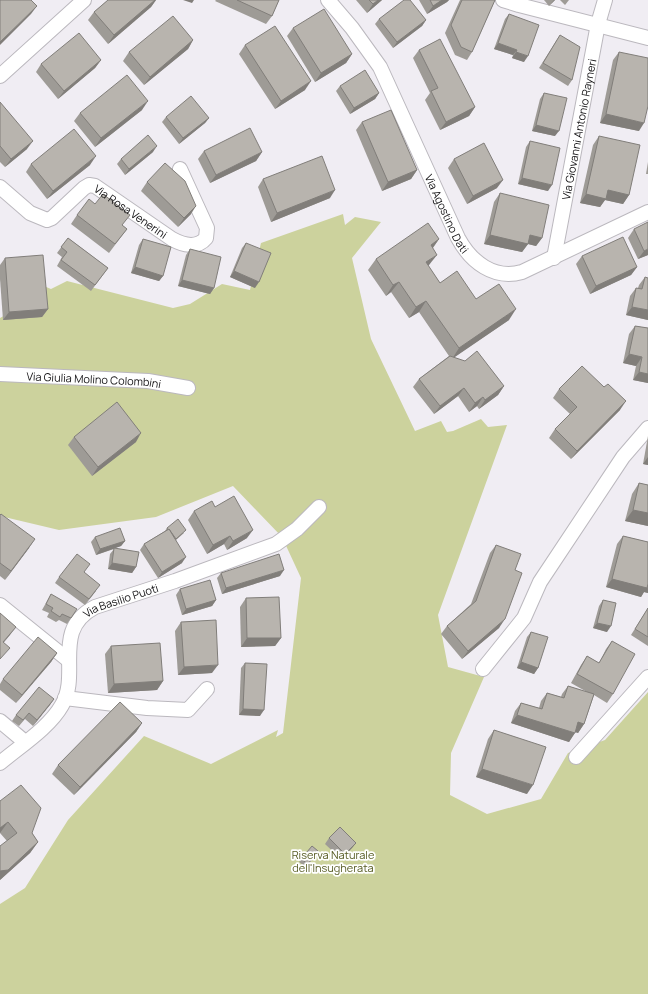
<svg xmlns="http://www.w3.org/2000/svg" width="648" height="994" viewBox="0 0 648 994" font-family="Manrope,sans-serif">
<rect width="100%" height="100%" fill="#f0edf3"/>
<!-- green -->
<path fill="#ccd29d" d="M 343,214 L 345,225 L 355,217 L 381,222 L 352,258 L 371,339 L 415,431 L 441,421 L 447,432 L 453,431 L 481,419 L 488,427 L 507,425 L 438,615 L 448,667 L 484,677 L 451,753 L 450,795 L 487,814 L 541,799 L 568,753 L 605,740 L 648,692 L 648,994 L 0,994 L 0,904 L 25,888 L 68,820 L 144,736 L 211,764 L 278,730 L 276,737 L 283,733 L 301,578 L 282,537 L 233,486 L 156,517 L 59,530 L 0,516 L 0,318 L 43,294 L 39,284 L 51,289 L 67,281 L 173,308 L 190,304 L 222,284 L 250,290 L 261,243 Z"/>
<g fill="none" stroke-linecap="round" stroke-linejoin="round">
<defs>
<g id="street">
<path id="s1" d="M 328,0 L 352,28 L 380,67 L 458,238 C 471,262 494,280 522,272 L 648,212"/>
<path d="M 503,0 L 519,5 L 648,38"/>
<path d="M 0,76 L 84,0"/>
<path id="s2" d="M 0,187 L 30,213 L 47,220 L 52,218 L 84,188 L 89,185 L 95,186 L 172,239 C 183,245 197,249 206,238 L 207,228 L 180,169"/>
<path id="s3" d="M 554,258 L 598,24 L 605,0"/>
<path id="s4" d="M 0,374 L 148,381 L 188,388"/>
<path d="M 0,605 L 67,659"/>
<path d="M 483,669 L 524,618 L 540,582 L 623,457 L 648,428"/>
<path d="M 65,698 L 147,708 L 188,710 L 207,689"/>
<path d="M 0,721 L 25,742"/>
<path d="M 576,757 L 648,677"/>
<path id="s5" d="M 0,763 C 20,746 49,728 62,705 C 81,673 51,630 95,607 L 175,581 L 276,544 L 297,529 L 319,507"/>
</g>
</defs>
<!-- street casing -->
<use href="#street" stroke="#bbb8be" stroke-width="16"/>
<!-- street -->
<use href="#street" stroke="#fff" stroke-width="14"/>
</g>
<!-- wall -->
<g fill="#9e9b96">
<path d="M 108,0 L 156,0 L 151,7 L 108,44 L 88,20 L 94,12 Z"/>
<path d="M 216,0 L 279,0 L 272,16 L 266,24 L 215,1 Z"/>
<path d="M 356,0 L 382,0 L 367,13 Z"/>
<path d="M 419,0 L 449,0 L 447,2 L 427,14 Z"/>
<path d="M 460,0 L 495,0 L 472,52 L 467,60 L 455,55 L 445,33 Z"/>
<path d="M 544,0 L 555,0 L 549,6 Z"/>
<path d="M 560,0 L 569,0 L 565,5 Z"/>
<path d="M 509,14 L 524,62 L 512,58 L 513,55 L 494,49 L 505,19 Z"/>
<path d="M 379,19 L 426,20 L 422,26 L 393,48 L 375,24 Z"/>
<path d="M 293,28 L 352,54 L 346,63 L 315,82 L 287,36 Z"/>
<path d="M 560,35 L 572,80 L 568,86 L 539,68 Z"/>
<path d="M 193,40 L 188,49 L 144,85 L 123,61 L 129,52 Z"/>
<path d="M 245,45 L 305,90 L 275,109 L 239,54 Z"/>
<path d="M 419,50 L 475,107 L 469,116 L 440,130 L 425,100 L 430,93 L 413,58 Z"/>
<path d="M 619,52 L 639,131 L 600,123 L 613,60 Z"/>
<path d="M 101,60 L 95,68 L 58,99 L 36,72 L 41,64 Z"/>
<path d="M 340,86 L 379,93 L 375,99 L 350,114 L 336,91 Z"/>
<path d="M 544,93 L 555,136 L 532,131 L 540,99 Z"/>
<path d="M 0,102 L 27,149 L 5,167 L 0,162 Z"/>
<path d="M 142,110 L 95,147 L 74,121 L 80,113 Z"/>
<path d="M 166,117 L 209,118 L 205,123 L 179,144 L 162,122 Z"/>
<path d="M 362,122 L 417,170 L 411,179 L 382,191 L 356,130 Z"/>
<path d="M 599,136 L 629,195 L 623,204 L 605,200 L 600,207 L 580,203 L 593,145 Z"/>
<path d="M 530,141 L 548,191 L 518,184 L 526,147 Z"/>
<path d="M 204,151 L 262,152 L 256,161 L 210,183 L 198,159 Z"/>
<path d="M 153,152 L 125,175 L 117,164 L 121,159 Z"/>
<path d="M 454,159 L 497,188 L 467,204 L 448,168 Z"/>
<path d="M 648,162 L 648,174 L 646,174 Z"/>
<path d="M 31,164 L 90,165 L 47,199 L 26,172 Z"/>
<path d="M 263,179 L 330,198 L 271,222 L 258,187 Z"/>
<path d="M 147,182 L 191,214 L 178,227 L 141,191 Z"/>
<path d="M 500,193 L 542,238 L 536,246 L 528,244 L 522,252 L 484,244 L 494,202 Z"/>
<path d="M 77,215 L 122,225 L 127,229 L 109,253 L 71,224 Z"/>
<path d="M 634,229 L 648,255 L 638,259 L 628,238 Z"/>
<path d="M 68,238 L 108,268 L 91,291 L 57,266 L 62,257 L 57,253 Z"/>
<path d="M 143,239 L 163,276 L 159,281 L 131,273 L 139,245 Z"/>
<path d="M 439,239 L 433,248 L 429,265 L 428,266 L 440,283 L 476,299 L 509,320 L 454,357 L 504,386 L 498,395 L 479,409 L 477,406 L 469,412 L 458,396 L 434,414 L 413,387 L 419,379 L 449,356 L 419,312 L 409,318 L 391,292 L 386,296 L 368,270 L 376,259 Z"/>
<path d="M 246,243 L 255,288 L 230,277 L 242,248 Z"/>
<path d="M 190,249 L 214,288 L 210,294 L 178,286 L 186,255 Z"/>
<path d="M 582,256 L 637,267 L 631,275 L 590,294 L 576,264 Z"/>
<path d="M 5,258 L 48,309 L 42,317 L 3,320 L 0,279 L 0,265 Z"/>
<path d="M 645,277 L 648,320 L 626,315 L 630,296 L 636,288 L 638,288 L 639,285 Z"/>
<path d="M 635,326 L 648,328 L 648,383 L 633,380 L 636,366 L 623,363 L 629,334 Z"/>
<path d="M 559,389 L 620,410 L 571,459 L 549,438 L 555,429 L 570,414 L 553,398 Z"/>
<path d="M 648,436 L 648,465 L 643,464 Z"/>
<path d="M 74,437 L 136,442 L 92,476 L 68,445 Z"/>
<path d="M 639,483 L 648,485 L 648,526 L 625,521 L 632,494 Z"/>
<path d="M 215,507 L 247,538 L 227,550 L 224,544 L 207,554 L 188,520 L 194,511 Z"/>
<path d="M 0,515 L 29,548 L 5,580 L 0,576 Z"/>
<path d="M 167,528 L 184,533 L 176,540 L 182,563 L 158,578 L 140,550 L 144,544 L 165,531 Z"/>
<path d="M 623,536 L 648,542 L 648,593 L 644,592 L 641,597 L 606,587 L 617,544 Z"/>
<path d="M 95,537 L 125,541 L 121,546 L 115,548 L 136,567 L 132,573 L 108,569 L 110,554 L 114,549 L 96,555 L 91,542 Z"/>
<path d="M 496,545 L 515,570 L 499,628 L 462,659 L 441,634 L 447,626 L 471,604 L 490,553 Z"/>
<path d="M 221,573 L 280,576 L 222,594 L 217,578 Z"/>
<path d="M 59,577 L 96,591 L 85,605 L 55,583 Z"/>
<path d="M 180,589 L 216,600 L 212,606 L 182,615 L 176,595 Z"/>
<path d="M 51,594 L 71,618 L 67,624 L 59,620 L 56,622 L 47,617 L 49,613 L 42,610 Z"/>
<path d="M 246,598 L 281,638 L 275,646 L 241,647 L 240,607 Z"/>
<path d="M 603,600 L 607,632 L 593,628 L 599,606 Z"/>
<path d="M 648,608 L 648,646 L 631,635 Z"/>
<path d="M 181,622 L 212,673 L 178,675 L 175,631 Z"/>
<path d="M 531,632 L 538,668 L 534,674 L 517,668 L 527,637 Z"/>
<path d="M 612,641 L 613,694 L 607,703 L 594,695 L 584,724 L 578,733 L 575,732 L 569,742 L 511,723 L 515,711 L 521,703 L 539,708 L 541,701 L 547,693 L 561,697 L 562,694 L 568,686 L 587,692 L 571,683 L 581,665 L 587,656 L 599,663 L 606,649 Z"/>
<path d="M 111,646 L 163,681 L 157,690 L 108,693 L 105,654 Z"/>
<path d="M 57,653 L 51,662 L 16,703 L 0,690 L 0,684 L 3,679 Z"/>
<path d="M 245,663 L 260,716 L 239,715 L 241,668 Z"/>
<path d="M 54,699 L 33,726 L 25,719 L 19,726 L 12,721 L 16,715 Z"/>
<path d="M 142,723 L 136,732 L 74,795 L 52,774 L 58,765 Z"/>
<path d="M 494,730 L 527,794 L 476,777 L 488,739 Z"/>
<path d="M 0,801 L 32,833 L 38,842 L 30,853 L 0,880 L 7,841 L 0,833 Z"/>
<path d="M 329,838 L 356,843 L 352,848 L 341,859 L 325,844 Z"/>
<path d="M 312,846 L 318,851 L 306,867 L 299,862 Z"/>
</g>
<!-- shaded-wall -->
<g fill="#817e7a">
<path d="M 155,0 L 156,0 L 151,7 L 108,44 L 114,35 Z"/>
<path d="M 183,0 L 194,0 L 192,3 Z"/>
<path d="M 378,0 L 382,0 L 367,13 L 373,4 Z"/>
<path d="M 442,0 L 449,0 L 447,2 L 427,14 L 433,6 Z"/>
<path d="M 554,0 L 555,0 L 549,6 Z"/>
<path d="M 37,6 L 31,14 L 0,45 L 0,42 Z"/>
<path d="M 426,20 L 422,26 L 393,48 L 397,42 Z"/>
<path d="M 193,40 L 188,49 L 144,85 L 150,77 Z"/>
<path d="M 498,43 L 517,50 L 513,55 L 494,49 Z"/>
<path d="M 516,52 L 528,56 L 524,62 L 512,58 Z"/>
<path d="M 352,54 L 346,63 L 315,82 L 321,73 Z"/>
<path d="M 101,60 L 95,68 L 58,99 L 64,91 Z"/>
<path d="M 311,81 L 305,90 L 275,109 L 281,101 Z"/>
<path d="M 379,93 L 375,99 L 350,114 L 354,108 Z"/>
<path d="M 148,101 L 142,110 L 95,147 L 101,138 Z"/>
<path d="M 475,107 L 469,116 L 440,130 L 446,122 Z"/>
<path d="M 606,114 L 644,123 L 639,131 L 600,123 Z"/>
<path d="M 209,118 L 205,123 L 179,144 L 183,138 Z"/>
<path d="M 536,125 L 559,131 L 555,136 L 532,131 Z"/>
<path d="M 33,141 L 27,149 L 5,167 L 11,159 Z"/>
<path d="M 157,146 L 153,152 L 125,175 L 129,169 Z"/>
<path d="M 262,152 L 256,161 L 210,183 L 216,175 Z"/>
<path d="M 96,156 L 90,165 L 47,199 L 53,191 Z"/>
<path d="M 417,170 L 411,179 L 382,191 L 388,182 Z"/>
<path d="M 522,178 L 552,185 L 548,191 L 518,184 Z"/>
<path d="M 503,180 L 497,188 L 467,204 L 473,196 Z"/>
<path d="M 335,190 L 330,198 L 271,222 L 277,213 Z"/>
<path d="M 608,190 L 629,195 L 623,204 L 605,200 L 600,207 L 580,203 L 586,194 Z"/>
<path d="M 196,206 L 191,214 L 178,227 L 184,218 Z"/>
<path d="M 490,235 L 530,235 L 542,238 L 536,246 L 528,244 L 522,252 L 484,244 Z"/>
<path d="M 439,239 L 431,250 L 431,245 Z"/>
<path d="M 648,249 L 648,255 L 638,259 L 644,251 Z"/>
<path d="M 437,255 L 429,265 L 418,273 L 426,262 Z"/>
<path d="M 135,267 L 163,276 L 159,281 L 131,273 Z"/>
<path d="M 637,267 L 631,275 L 590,294 L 596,286 Z"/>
<path d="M 234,271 L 259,282 L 255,288 L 230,277 Z"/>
<path d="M 182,280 L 214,288 L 210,294 L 178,286 Z"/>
<path d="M 399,282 L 391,292 L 386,296 L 393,285 Z"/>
<path d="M 426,301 L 419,312 L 409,318 L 416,307 Z"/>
<path d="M 632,307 L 648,310 L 648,320 L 626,315 Z"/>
<path d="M 48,309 L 42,317 L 3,320 L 9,312 Z"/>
<path d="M 516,309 L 509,320 L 452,359 L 459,348 Z"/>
<path d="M 629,354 L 642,357 L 636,366 L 623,363 Z"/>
<path d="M 639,372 L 648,374 L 648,383 L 633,380 Z"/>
<path d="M 504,386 L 498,395 L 479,409 L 485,400 Z"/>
<path d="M 464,388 L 458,396 L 434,414 L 440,406 Z"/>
<path d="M 483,397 L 477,406 L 469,412 L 475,403 Z"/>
<path d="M 626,401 L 620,410 L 571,459 L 577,451 Z"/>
<path d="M 141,433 L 136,442 L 92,476 L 98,467 Z"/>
<path d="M 648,457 L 648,465 L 643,464 Z"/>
<path d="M 633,510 L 648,513 L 648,526 L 625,521 Z"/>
<path d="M 253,530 L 247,538 L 227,550 L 233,541 Z"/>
<path d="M 230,536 L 224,544 L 207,554 L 213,545 Z"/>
<path d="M 35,539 L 29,548 L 5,580 L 11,571 Z"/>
<path d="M 125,541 L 121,546 L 96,555 L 100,549 Z"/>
<path d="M 186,557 L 182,563 L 158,578 L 162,572 Z"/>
<path d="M 112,563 L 136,567 L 132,573 L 108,569 Z"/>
<path d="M 284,570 L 280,576 L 222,594 L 226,588 Z"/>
<path d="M 612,579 L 648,583 L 648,593 L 644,592 L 641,597 L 606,587 Z"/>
<path d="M 216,600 L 212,606 L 182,615 L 186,609 Z"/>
<path d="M 505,619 L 499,628 L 462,659 L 468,651 Z"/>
<path d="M 597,623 L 611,626 L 607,632 L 593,628 Z"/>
<path d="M 16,627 L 10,635 L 0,647 L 3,642 Z"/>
<path d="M 247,638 L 281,638 L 275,646 L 241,647 Z"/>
<path d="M 57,653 L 51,662 L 16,703 L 22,695 Z"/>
<path d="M 521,662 L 538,668 L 534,674 L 517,668 Z"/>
<path d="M 218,665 L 212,673 L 178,675 L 184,667 Z"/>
<path d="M 163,681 L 157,690 L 108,693 L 114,684 Z"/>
<path d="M 54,699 L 50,705 L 33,726 L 37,720 Z"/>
<path d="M 243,709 L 264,710 L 260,716 L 239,715 Z"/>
<path d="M 517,715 L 575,733 L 569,742 L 511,723 Z"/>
<path d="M 578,722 L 584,724 L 578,733 L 573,731 Z"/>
<path d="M 142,723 L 136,732 L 74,795 L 80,787 Z"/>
<path d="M 482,769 L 533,785 L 527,794 L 476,777 Z"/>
<path d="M 8,822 L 0,833 L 0,828 Z"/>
<path d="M 38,842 L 30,853 L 0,880 L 0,871 Z"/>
<path d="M 356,843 L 352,848 L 341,859 L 345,854 Z"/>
</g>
<!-- building -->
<g fill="#b8b4ae" stroke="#817e7a">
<path d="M 0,0 L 31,0 L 37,6 L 0,42 Z"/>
<path d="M 108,0 L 155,0 L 114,35 L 94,12 Z"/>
<path d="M 237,0 L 279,0 L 272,16 Z"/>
<path d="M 369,0 L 378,0 L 373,4 Z"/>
<path d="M 404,0 L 410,0 L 426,20 L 397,42 L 379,19 Z"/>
<path d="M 430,0 L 442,0 L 433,6 Z"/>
<path d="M 462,0 L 495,0 L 472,52 L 461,47 L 451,25 Z"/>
<path d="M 324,9 L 352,54 L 321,73 L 293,28 Z"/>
<path d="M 509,14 L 539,25 L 528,56 L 516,52 L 517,50 L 498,43 Z"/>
<path d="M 173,16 L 193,40 L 150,77 L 129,52 Z"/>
<path d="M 275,26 L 311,81 L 281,101 L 245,45 Z"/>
<path d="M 79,33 L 101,60 L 64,91 L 41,64 Z"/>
<path d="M 560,35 L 580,47 L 572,80 L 543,63 Z"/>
<path d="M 440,39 L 475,107 L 446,122 L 431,91 L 438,88 L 419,50 Z"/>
<path d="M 619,52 L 648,58 L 648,106 L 644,123 L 606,114 Z"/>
<path d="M 365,70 L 379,93 L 354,108 L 340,86 Z"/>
<path d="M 127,75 L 148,101 L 101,138 L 80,113 Z"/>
<path d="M 544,93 L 567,98 L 559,131 L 536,125 Z"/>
<path d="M 191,96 L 209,118 L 183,138 L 166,117 Z"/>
<path d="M 0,102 L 33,141 L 11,159 L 0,146 Z"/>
<path d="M 391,110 L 417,170 L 388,182 L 362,122 Z"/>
<path d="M 250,128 L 262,152 L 216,175 L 204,151 Z"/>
<path d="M 74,129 L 96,156 L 53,191 L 31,164 Z"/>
<path d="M 148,135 L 157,146 L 129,169 L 121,159 Z"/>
<path d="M 599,136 L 640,145 L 629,195 L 608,190 L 606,199 L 586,194 Z"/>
<path d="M 530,141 L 560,148 L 552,185 L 522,178 Z"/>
<path d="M 484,143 L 503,180 L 473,196 L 454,159 Z"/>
<path d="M 322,156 L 335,190 L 277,213 L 263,179 Z"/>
<path d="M 165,163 L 185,181 L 196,206 L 184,218 L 147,182 Z"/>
<path d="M 500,193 L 549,205 L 542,238 L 530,235 L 528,244 L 490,235 Z"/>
<path d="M 103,194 L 130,215 L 122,225 L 127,229 L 115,244 L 77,215 L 89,199 L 95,204 Z"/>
<path d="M 648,222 L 648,249 L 644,251 L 634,229 Z"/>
<path d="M 428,223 L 439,239 L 431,245 L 437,255 L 426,262 L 440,283 L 457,271 L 476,299 L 499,284 L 516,309 L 459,348 L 426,301 L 416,307 L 399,282 L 393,285 L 376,259 Z"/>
<path d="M 623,237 L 637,267 L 596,286 L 582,256 Z"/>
<path d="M 68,238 L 108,268 L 95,285 L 61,260 L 67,252 L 61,247 Z"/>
<path d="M 143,239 L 171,247 L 163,276 L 135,267 Z"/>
<path d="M 246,243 L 271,253 L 259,282 L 234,271 Z"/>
<path d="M 190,249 L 221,257 L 214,288 L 182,280 Z"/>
<path d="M 43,255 L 48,309 L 9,312 L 5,258 Z"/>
<path d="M 645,277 L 648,278 L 648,310 L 632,307 L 636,288 L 642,289 Z"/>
<path d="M 635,326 L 648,328 L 648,374 L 639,372 L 642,357 L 629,354 Z"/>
<path d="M 477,351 L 504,386 L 485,400 L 483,397 L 475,403 L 464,388 L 440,406 L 419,379 L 450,356 L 465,361 Z"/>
<path d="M 582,366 L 604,387 L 608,384 L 626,401 L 577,451 L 555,429 L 577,407 L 559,389 Z"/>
<path d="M 117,402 L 141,433 L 98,467 L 74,437 Z"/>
<path d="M 639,483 L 648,485 L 648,513 L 633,510 Z"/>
<path d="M 234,496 L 253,530 L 233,541 L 230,536 L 213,545 L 194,511 L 212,501 L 215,507 Z"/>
<path d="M 1,514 L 35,539 L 11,571 L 0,563 L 0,515 Z"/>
<path d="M 178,519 L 186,530 L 176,539 L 169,529 L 168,530 L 167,528 Z"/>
<path d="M 120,528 L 125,541 L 100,549 L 95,537 Z"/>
<path d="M 169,529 L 186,557 L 162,572 L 144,544 Z"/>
<path d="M 623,536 L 648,542 L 648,584 L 647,588 L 612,579 Z"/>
<path d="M 496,545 L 521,554 L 515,570 L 522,573 L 505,619 L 468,651 L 447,626 L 476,601 Z"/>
<path d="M 114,548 L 139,552 L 136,567 L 112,563 Z"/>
<path d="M 77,554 L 90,564 L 84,572 L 100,585 L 89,599 L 59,577 Z"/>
<path d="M 279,554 L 284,570 L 226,588 L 221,573 Z"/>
<path d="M 210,580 L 216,600 L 186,609 L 180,589 Z"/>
<path d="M 51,594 L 77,609 L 71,618 L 62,614 L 60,617 L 51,611 L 53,608 L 46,604 Z"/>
<path d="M 279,597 L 281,638 L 247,638 L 246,598 Z"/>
<path d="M 603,600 L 616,603 L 611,626 L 597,623 Z"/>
<path d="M 648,608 L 648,637 L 635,629 Z"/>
<path d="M 0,613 L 16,627 L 3,642 L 10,648 L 0,659 Z"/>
<path d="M 216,620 L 218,665 L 184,667 L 181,622 Z"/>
<path d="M 531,632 L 548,637 L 538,668 L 521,662 Z"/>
<path d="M 38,637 L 57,653 L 22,695 L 3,679 Z"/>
<path d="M 612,641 L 635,654 L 613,694 L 577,674 L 587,656 L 599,663 Z"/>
<path d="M 160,643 L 163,681 L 114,684 L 111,646 Z"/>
<path d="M 245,663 L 267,664 L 264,710 L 243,709 Z"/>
<path d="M 568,686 L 594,694 L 584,724 L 578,722 L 575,733 L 517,715 L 521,703 L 542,709 L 547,693 L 564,698 Z"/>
<path d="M 39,687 L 54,699 L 37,720 L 29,713 L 23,720 L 16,715 Z"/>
<path d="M 120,702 L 142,723 L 80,787 L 58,765 Z"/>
<path d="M 494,730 L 546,747 L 533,785 L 482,769 Z"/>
<path d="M 21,785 L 41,808 L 32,833 L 38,842 L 8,870 L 0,871 L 0,846 L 17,833 L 8,822 L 0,828 L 0,801 Z"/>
<path d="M 340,827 L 356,843 L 345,854 L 329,838 Z"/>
<path d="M 312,846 L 318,851 L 308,864 L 301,859 Z"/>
</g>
<g text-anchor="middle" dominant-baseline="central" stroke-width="3.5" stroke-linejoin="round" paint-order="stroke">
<!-- street labels -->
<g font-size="11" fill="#131214" stroke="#fff">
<text stroke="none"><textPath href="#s3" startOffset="131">Via Giovanni Antonio Rayneri</textPath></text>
<text stroke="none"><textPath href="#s2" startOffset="163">Via Rosa Venerini</textPath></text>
<text stroke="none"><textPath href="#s1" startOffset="246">Via Agostino Dati</textPath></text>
<text stroke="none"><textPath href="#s4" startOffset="94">Via Giulia Molino Colombini</textPath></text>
<text stroke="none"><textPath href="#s5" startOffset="221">Via Basilio Puoti</textPath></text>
</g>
<!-- park labels -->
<g font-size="11" fill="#575c24" stroke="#fff">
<text x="333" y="854">Riserva Naturale<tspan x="333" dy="13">dell'Insugherata</tspan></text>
</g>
</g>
</svg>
